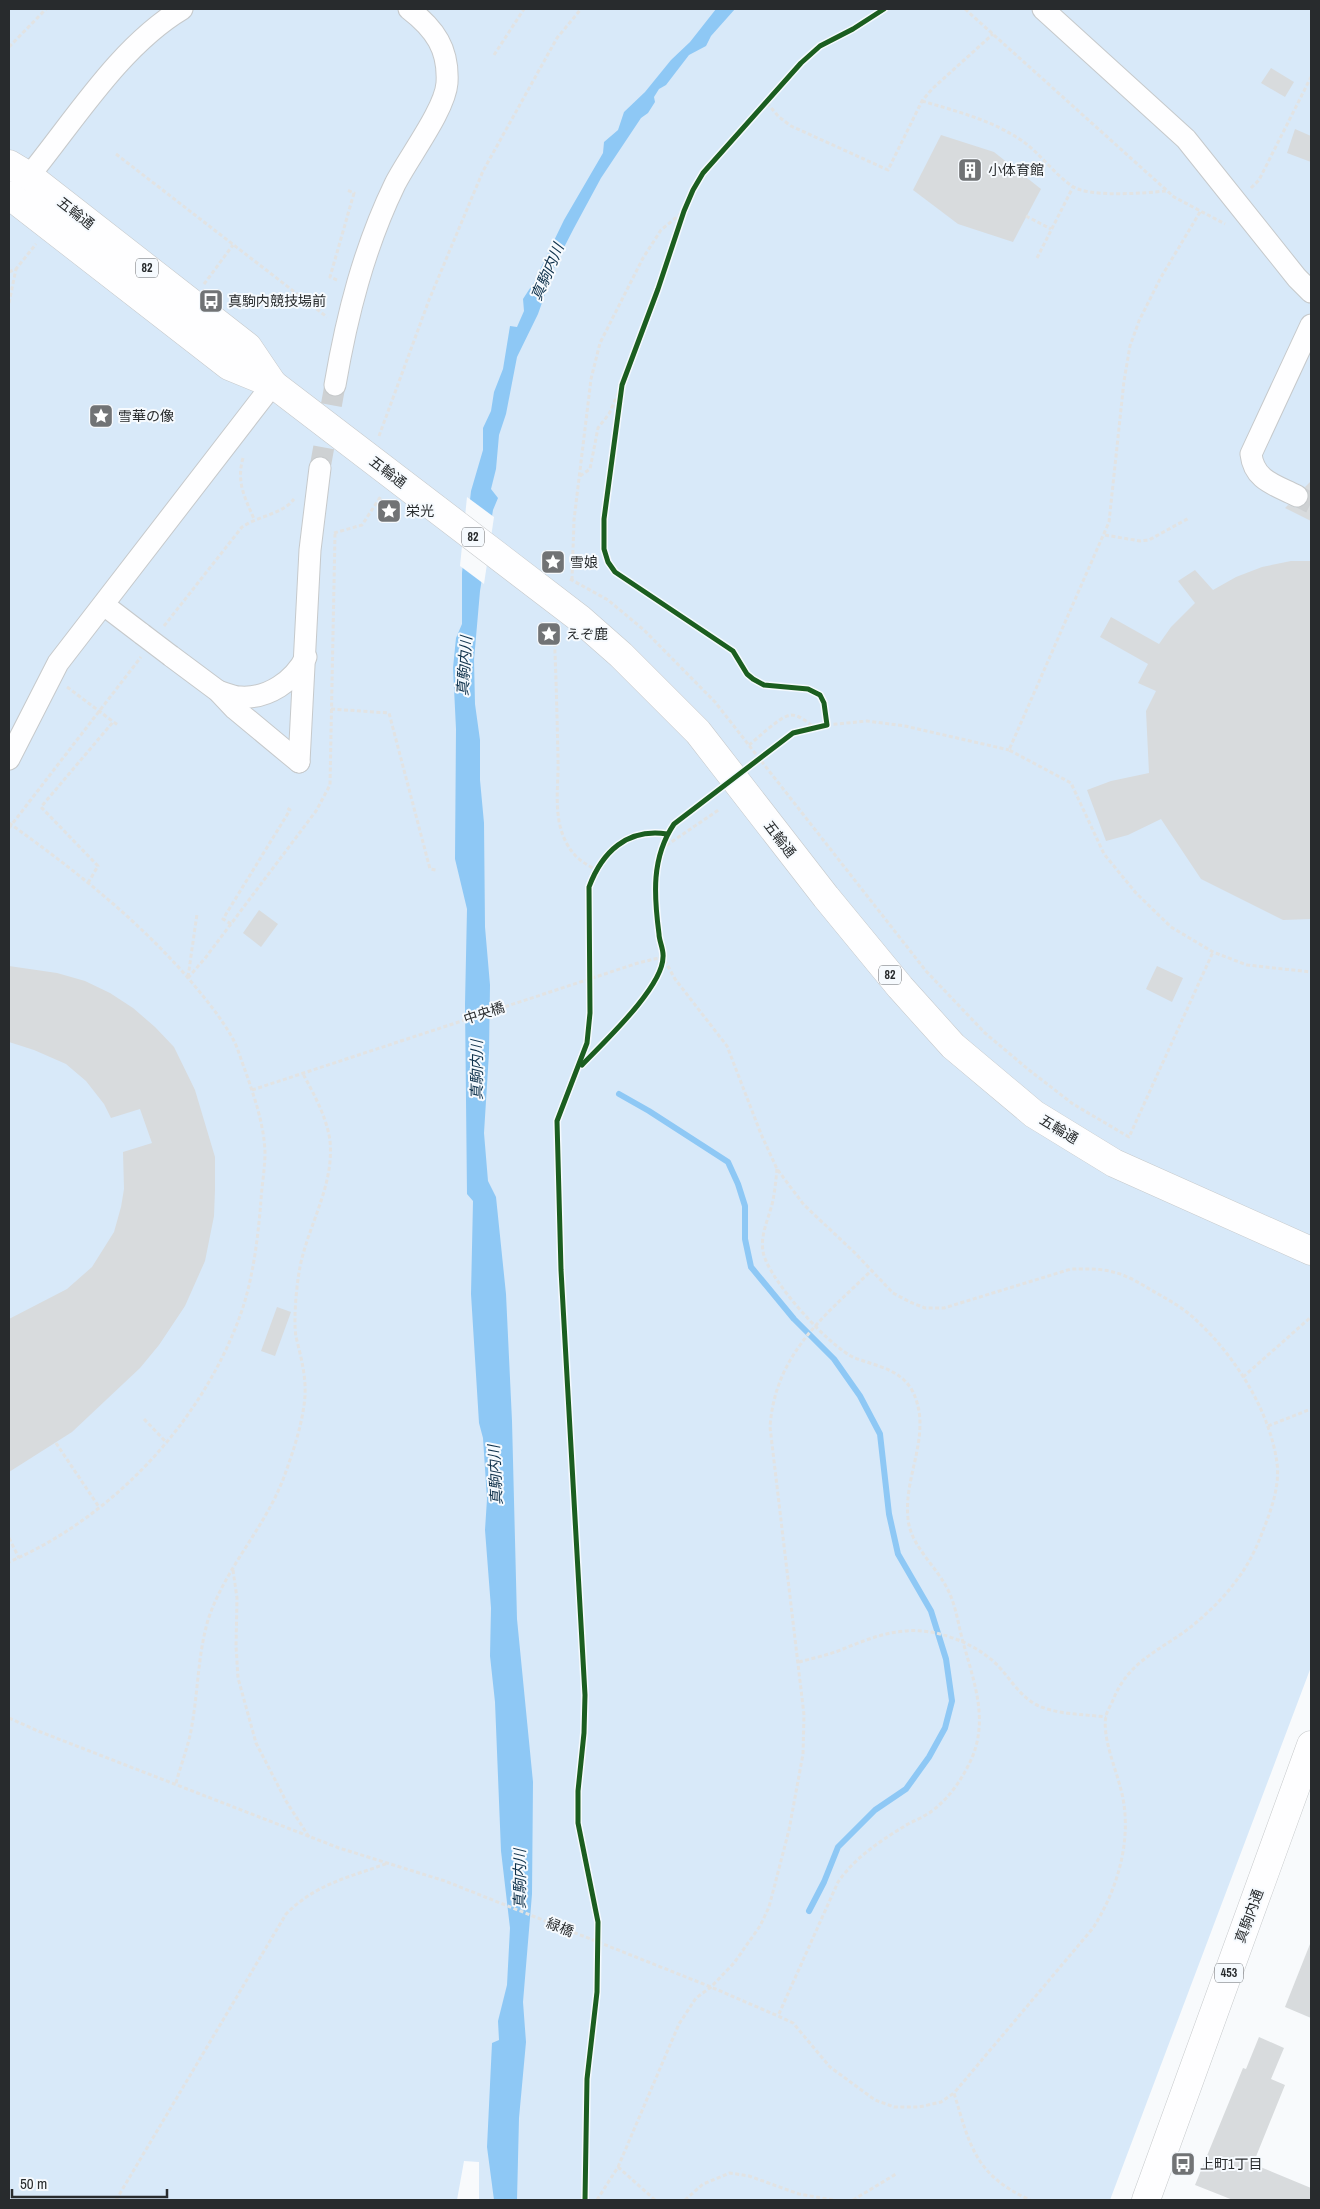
<svg xmlns="http://www.w3.org/2000/svg" width="1320" height="2209" viewBox="0 0 1320 2209" font-family="'Archivo Narrow','Noto Sans JP',sans-serif">
<rect width="100%" height="100%" fill="#f8fafc"/>
<!-- green -->
<path fill="#d8e9f9" d="M 9,9 L 1311,9 L 1311,1667 L 1110,2200 L 479,2200 L 479,2162 L 464,2161 L 457,2200 L 9,2200 Z"/>
<!-- water -->
<path fill="#8ec8f5" d="M 716,9 L 735,9 L 711,36 L 706,46 L 689,55 L 666,85 L 659,89 L 654,97 L 655,102 L 648,113 L 641,118 L 601,178 L 574,228 L 556,263 L 538,314 L 517,357 L 506,414 L 499,435 L 496,469 L 491,489 L 498,498 L 493,510 L 480,591 L 474,660 L 475,704 L 480,740 L 480,780 L 484,823 L 485,927 L 490,985 L 489,1053 L 484,1133 L 488,1181 L 496,1197 L 506,1294 L 512,1421 L 517,1619 L 533,1782 L 532,1894 L 523,2002 L 526,2042 L 519,2118 L 517,2200 L 494,2200 L 487,2147 L 492,2043 L 499,2040 L 498,2021 L 507,1985 L 510,1928 L 501,1851 L 495,1702 L 490,1656 L 491,1608 L 485,1530 L 487,1499 L 483,1438 L 479,1423 L 471,1294 L 473,1201 L 467,1194 L 465,1004 L 467,909 L 455,859 L 456,729 L 453,668 L 456,638 L 462,624 L 462,573 L 471,491 L 483,450 L 483,428 L 491,411 L 494,392 L 503,369 L 510,326 L 517,327 L 524,311 L 523,299 L 534,282 L 564,220 L 603,153 L 604,142 L 618,130 L 624,112 L 645,92 L 671,60 L 690,42 Z"/>
<!-- pier -->
<path fill="#f8fafc" d="M 467,497 L 494,517 L 484,584 L 460,566 Z"/>
<g fill="none" stroke-linecap="round" stroke-linejoin="round">
<!-- stream -->
<path stroke="#8ec8f5" stroke-width="6" d="M 619,1094 L 649,1111 L 728,1162 L 738,1184 L 745,1206 L 745,1239 L 751,1267 L 794,1319 L 834,1359 L 860,1396 L 880,1434 L 889,1514 L 898,1554 L 931,1611 L 946,1659 L 952,1701 L 945,1728 L 929,1757 L 906,1789 L 875,1810 L 838,1847 L 824,1882 L 809,1911"/>
</g>
<!-- building -->
<g fill="#d8dbdd">
<path d="M 1271,68 L 1294,82 L 1285,97 L 1261,83 Z"/>
<path d="M 1295,129 L 1311,136 L 1311,162 L 1287,153 Z"/>
<path d="M 941,135 L 994,152 L 1041,189 L 1013,242 L 958,224 L 913,190 Z"/>
<path d="M 1311,481 L 1311,521 L 1285,508 L 1288,505 L 1297,508 L 1304,506 L 1309,496 L 1305,487 Z"/>
<path d="M 1291,561 L 1311,561 L 1311,919 L 1283,920 L 1201,879 L 1161,819 L 1128,835 L 1106,841 L 1087,790 L 1111,781 L 1149,773 L 1146,711 L 1156,691 L 1138,683 L 1148,664 L 1100,637 L 1111,617 L 1159,644 L 1171,627 L 1195,603 L 1178,581 L 1195,570 L 1213,590 L 1236,577 L 1262,567 Z"/>
<path d="M 259,910 L 278,924 L 261,947 L 243,933 Z"/>
<path d="M 9,966 L 57,973 L 85,981 L 110,993 L 133,1008 L 155,1027 L 174,1047 L 195,1090 L 215,1157 L 215,1190 L 214,1216 L 205,1261 L 185,1306 L 159,1345 L 140,1368 L 72,1432 L 9,1472 L 9,1319 L 67,1289 L 92,1267 L 114,1232 L 121,1207 L 124,1189 L 123,1152 L 152,1143 L 140,1109 L 111,1118 L 104,1104 L 86,1081 L 66,1064 L 34,1050 L 9,1042 Z"/>
<path d="M 1157,966 L 1183,978 L 1172,1002 L 1146,989 Z"/>
<path d="M 277,1307 L 291,1312 L 275,1356 L 261,1351 Z"/>
<path d="M 1310,1944 L 1311,1944 L 1311,2018 L 1285,2007 Z"/>
<path d="M 1259,2037 L 1284,2048 L 1271,2079 L 1285,2085 L 1253,2164 L 1311,2188 L 1311,2200 L 1233,2200 L 1195,2185 L 1243,2068 L 1246,2069 Z"/>
</g>
<g fill="none" stroke-linecap="round" stroke-linejoin="round">
<!-- minor-tunnel -->
<g stroke="#ced1d3" stroke-width="21" stroke-dasharray="21 11" stroke-linecap="butt">
<path d="M 320,468 L 335,385"/>
<path d="M 1297,496 L 1311,503"/>
</g>
<defs>
<g id="minor">
<path d="M 1043,9 L 1186,139 L 1297,278 L 1311,292"/>
<path d="M 29,176 C 74,121 120,46 182,9"/>
<path d="M 335,385 C 347,315 364,248 395,184 C 408,158 445,110 447,83 C 449,49 435,29 409,9"/>
<path d="M 1297,496 C 1276,485 1254,481 1251,454 L 1311,325"/>
<path d="M 104,605 L 142,634"/>
<path d="M 171,656 L 218,691 L 235,709 L 299,762"/>
<path d="M 218,691 C 225,693 233,697 240,697 C 268,699 294,681 306,657"/>
<path d="M 9,759 L 58,663 L 273,384"/>
<path d="M 299,762 L 310,550 L 320,468"/>
</g>
<g id="major">
<path d="M 9,164 L 29,176 L 248,347 L 273,384"/>
<path d="M 9,195 L 229,366 L 273,384 L 579,618 L 621,655 L 698,732 L 826,897 L 900,987 L 953,1046 L 1034,1114 L 1114,1163 L 1311,1251"/>
</g>
<path id="highway" d="M 1146,2200 L 1311,1745"/>
</defs>
<!-- minor casing -->
<use href="#minor" stroke="#c6c9cb" stroke-width="23"/>
<!-- major casing -->
<use href="#major" stroke="#c6c9cb" stroke-width="29"/>
<!-- highway casing -->
<use href="#highway" stroke="#c6c9cb" stroke-width="29"/>
<!-- path -->
<g stroke="#e2e3e3" stroke-width="3" stroke-dasharray="4 2.5" stroke-linecap="butt">
<path d="M 965,9 L 1174,197 L 1225,224"/>
<path d="M 9,47 L 46,9"/>
<path d="M 494,55 L 524,9"/>
<path d="M 922,101 C 956,111 991,120 1021,140 C 1040,153 1053,173 1072,186 C 1089,198 1145,193 1166,191"/>
<path d="M 767,103 L 779,117 L 791,126 L 888,170 L 922,101 L 932,89 L 993,34"/>
<path d="M 116,154 L 327,317"/>
<path d="M 1251,188 L 1259,180 L 1311,77"/>
<path d="M 1200,212 L 1160,279 L 1139,321 L 1130,346 L 1124,381 L 1109,522 L 1009,750 L 1071,783 L 1104,854 L 1136,893 L 1171,927 L 1213,952 L 1247,965 L 1311,972"/>
<path d="M 1026,216 L 1051,229"/>
<path d="M 1037,258 L 1073,187"/>
<path d="M 9,272 L 16,269 L 36,244"/>
<path d="M 337,280 L 330,277 L 354,193 L 347,190"/>
<path d="M 204,284 L 233,245"/>
<path d="M 9,303 L 16,269"/>
<path d="M 379,436 L 429,300 L 483,171 L 557,38 L 581,9"/>
<path d="M 243,458 C 236,482 245,498 254,519"/>
<path d="M 580,476 L 590,469 L 598,428 L 609,414 L 622,385"/>
<path d="M 334,533 L 362,525 L 381,496"/>
<path d="M 1105,535 L 1140,541 L 1149,540 L 1189,518"/>
<path d="M 570,579 L 608,600 L 644,630 L 715,702 L 926,971 L 985,1033 L 1029,1070 L 1073,1104 L 1129,1137 L 1213,952"/>
<path d="M 572,580 L 574,520 L 591,379 L 600,343 L 643,258 L 661,230 L 684,211"/>
<path d="M 164,626 L 242,527 C 258,516 283,514 294,499"/>
<path d="M 554,630 C 556,672 557,715 558,757 C 559,786 552,817 567,844 C 574,857 583,863 595,869"/>
<path d="M 67,687 L 119,726"/>
<path d="M 331,709 L 389,713 L 430,869 L 436,870"/>
<path d="M 827,725 L 867,721 L 905,726 L 1009,750"/>
<path d="M 749,745 C 758,738 780,716 791,715 C 800,715 808,723 815,728"/>
<path d="M 9,823 C 76,871 141,922 194,985 C 208,1002 222,1019 233,1039 C 238,1048 241,1060 245,1070 C 254,1096 264,1124 265,1152 C 265,1168 262,1184 261,1200 C 258,1238 253,1280 240,1316 C 201,1423 113,1517 9,1562"/>
<path d="M 9,828 L 141,657"/>
<path d="M 661,849 L 720,809"/>
<path d="M 88,883 L 98,866 L 41,807 L 113,722"/>
<path d="M 231,924 L 223,919 L 290,810 L 286,807"/>
<path d="M 188,977 L 197,914"/>
<path d="M 188,978 L 206,957 L 316,811 L 330,785 L 335,534"/>
<path d="M 252,1090 L 638,963 L 663,957 L 675,979 L 727,1046 L 761,1134 L 777,1169 L 804,1205 L 854,1252 L 893,1293 L 910,1302 L 925,1308 L 944,1308 L 1071,1269 C 1085,1269 1099,1268 1113,1272 C 1126,1275 1140,1283 1151,1290 C 1167,1299 1184,1308 1197,1321 C 1235,1356 1270,1411 1277,1463 C 1280,1486 1271,1511 1262,1533 C 1249,1569 1227,1596 1198,1621 C 1166,1649 1130,1657 1113,1700 C 1111,1705 1107,1711 1106,1716 C 1102,1736 1115,1767 1120,1786 C 1134,1834 1119,1887 1093,1928 L 954,2093 C 970,2146 975,2175 1030,2200"/>
<path d="M 777,1169 C 776,1179 775,1190 773,1200 C 770,1216 760,1233 763,1251 C 766,1277 830,1348 855,1358 C 876,1366 901,1369 913,1392 C 934,1436 900,1480 909,1525 C 914,1548 936,1567 947,1588 C 956,1605 958,1624 963,1642 C 974,1682 989,1720 971,1760 C 963,1777 952,1794 938,1806 C 930,1814 918,1819 908,1824 C 882,1840 856,1856 838,1882 L 778,2016"/>
<path d="M 1243,1377 L 1311,1317"/>
<path d="M 144,1419 L 166,1442"/>
<path d="M 1268,1426 L 1311,1409"/>
<path d="M 56,1443 L 99,1507"/>
<path d="M 9,1538 L 19,1558"/>
<path d="M 233,1570 L 237,1598 L 236,1646 L 238,1678 L 256,1743 L 286,1801 L 309,1837"/>
<path d="M 799,1662 C 813,1658 829,1655 843,1649 C 863,1641 882,1633 905,1631 C 934,1628 970,1641 993,1661 C 1008,1674 1017,1694 1035,1704 C 1056,1715 1083,1714 1106,1717"/>
<path d="M 9,1718 L 38,1731 L 339,1848 L 445,1881 L 711,1987 L 778,2016 L 793,2023 L 830,2067 L 875,2100 L 894,2107 L 919,2107 L 941,2102 L 954,2093"/>
<path d="M 176,1783 C 181,1764 189,1745 192,1725 C 198,1691 198,1654 208,1620 C 225,1568 265,1528 284,1477 C 293,1452 303,1423 305,1396 C 306,1375 301,1357 296,1337 C 293,1318 297,1277 302,1258 C 312,1219 334,1182 330,1141 C 327,1118 314,1094 303,1074"/>
<path d="M 618,2167 L 655,2200"/>
<path d="M 116,2200 L 286,1914 C 317,1883 348,1878 388,1863"/>
<path d="M 597,2200 L 618,2167 L 679,2024 L 696,1998 L 711,1987 L 734,1963 L 760,1926 L 769,1907 L 789,1830 L 803,1754 L 804,1715 L 770,1427 C 775,1355 822,1318 871,1271"/>
<path d="M 685,2200 L 703,2184 L 730,2173 L 749,2176 L 799,2194 L 833,2200"/>
<path d="M 853,2200 L 896,2174"/>
</g>
<!-- minor -->
<use href="#minor" stroke="#fefeff" stroke-width="21"/>
<!-- major -->
<use href="#major" stroke="#fefeff" stroke-width="28"/>
<!-- highway -->
<use href="#highway" stroke="#fefeff" stroke-width="28"/>
<defs>
<path id="minor-bridge" d="M 142,634 L 171,656"/>
</defs>
<!-- minor-bridge casing -->
<use href="#minor-bridge" stroke="#c6c9cb" stroke-width="23" stroke-linecap="butt"/>
<!-- minor-bridge -->
<use href="#minor-bridge" stroke="#fefeff" stroke-width="21"/>
<defs>
<g id="cycleway">
<path d="M 582,1065 C 603,1043 663,987 663,957 C 664,950 659,941 659,934 C 654,896 651,858 674,824 L 793,733 L 827,725 L 824,703 L 820,695 L 808,689 L 764,685 L 753,679 L 747,674 L 733,651 L 615,572 L 608,562 L 604,549 L 604,519 L 622,385 L 658,289 L 684,211 L 693,190 L 703,173 L 801,63 L 820,46 L 853,29 L 884,9"/>
<path d="M 585,2200 L 587,2079 L 597,1992 L 598,1922 L 578,1823 L 578,1791 L 584,1733 L 585,1695 L 561,1270 L 557,1121 L 587,1043 L 590,1013 L 589,887 C 602,852 627,828 667,834"/>
</g>
</defs>
<!-- cycleway casing -->
<use href="#cycleway" stroke="#f6fafe" stroke-width="8"/>
<!-- cycleway -->
<use href="#cycleway" stroke="#1b5e20" stroke-width="5"/>
</g>
<!-- icons -->
<defs>
<symbol id="building-square" viewBox="-11 -11 22 22"><rect x="-9" y="-9" width="18" height="18" rx="4" fill="#717375" stroke="#f6fafe"/><path d="M-4-6H4V6H1V3H-1V6H-4ZM-2.5-4.3h1.7v1.8h-1.7ZM.8-4.3h1.7v1.8H.8ZM-2.5-1h1.7V.8h-1.7ZM.8-1h1.7V.8H.8Z" fill="#fff"/></symbol>
<symbol id="bus-square" viewBox="-11 -11 22 22"><rect x="-9" y="-9" width="18" height="18" rx="4" fill="#717375" stroke="#f6fafe"/><path d="M-5-6H5V4H4V6H2V4H-2V6H-4V4H-5ZM-3.5-4V0h7V-4ZM-3.5 1.2v1.5H-2V1.2ZM2 1.2v1.5H3.5V1.2Z" fill="#fff"/></symbol>
<symbol id="sight-square" viewBox="-11 -11 22 22"><rect x="-9" y="-9" width="18" height="18" rx="4" fill="#717375" stroke="#f6fafe"/><path d="M0-6L1.8-2.2L6-1.7L2.9 1.2L3.7 5.4L0 3.3L-3.7 5.4L-2.9 1.2L-6-1.7L-1.8-2.2Z" fill="#fff"/></symbol>
</defs>
<g fill-rule="evenodd">
<use href="#building-square" x="956" y="156" width="28" height="28"/>
<use href="#bus-square" x="197" y="287" width="28" height="28"/>
<use href="#sight-square" x="87" y="402" width="28" height="28"/>
<use href="#sight-square" x="375" y="497" width="28" height="28"/>
<use href="#sight-square" x="539" y="548" width="28" height="28"/>
<use href="#sight-square" x="535" y="620" width="28" height="28"/>
<use href="#bus-square" x="1169" y="2150" width="28" height="28"/>
</g>
<g text-anchor="middle" dominant-baseline="central" stroke-width="4" stroke-linejoin="round" paint-order="stroke">
<!-- shield labels -->
<g fill="#f6fafe" stroke="#66696c" stroke-width="1">
<rect x="136" y="258.5" width="22" height="19" rx="4"/>
<rect x="462" y="527.5" width="22" height="19" rx="4"/>
<rect x="879" y="965.5" width="22" height="19" rx="4"/>
<rect x="1215" y="1963.5" width="28" height="19" rx="4"/>
</g>
<g font-size="12" font-weight="bold" fill="#282b2d">
<text x="147" y="268">82</text>
<text x="473" y="537">82</text>
<text x="890" y="975">82</text>
<text x="1229" y="1973">453</text>
</g>
<!-- poi labels -->
<g font-size="14" fill="#282b2d" stroke="#f6fafe" text-anchor="start">
<text x="988" y="170">小体育館</text>
<text x="228" y="301">真駒内競技場前</text>
<text x="118" y="416">雪華の像</text>
<text x="406" y="511">栄光</text>
<text x="570" y="562">雪娘</text>
<text x="566" y="634">えぞ鹿</text>
<text x="1200" y="2164">上町1丁目</text>
</g>
<!-- street labels -->
<g font-size="14" fill="#282b2d" stroke="#f6fafe">
<text transform="translate(76 213) rotate(38)">五輪通</text>
<text transform="translate(388 472) rotate(37)">五輪通</text>
<text transform="translate(780 839) rotate(52)">五輪通</text>
<text transform="translate(484 1013) rotate(-18)">中央橋</text>
<text transform="translate(1059 1129) rotate(31)">五輪通</text>
<text transform="translate(1249 1916) rotate(-70)">真駒内通</text>
<text transform="translate(560 1927) rotate(22)">緑橋</text>
</g>
<!-- water labels -->
<g font-size="15" font-style="italic" fill="#0e314b" stroke="#f6fafe">
<text transform="translate(547 272) rotate(-67)">真駒内川</text>
<text transform="translate(464 666) rotate(-86)">真駒内川</text>
<text transform="translate(476 1070) rotate(-90)">真駒内川</text>
<text transform="translate(495 1475) rotate(-93)">真駒内川</text>
<text transform="translate(519 1879) rotate(-90)">真駒内川</text>
</g>
</g>
<!-- border -->
<rect width="1320" height="2209" fill="none" stroke="#282b2d" stroke-width="20"/>
<!-- scale -->
<path d="M12 2189v8h155v-8" fill="none" stroke="#282b2d" stroke-width="2.5"/>
<text x="20" y="2189" font-size="15" fill="#282b2d" stroke="#f6fafe" stroke-width="4" paint-order="stroke">50 m</text>
</svg>
